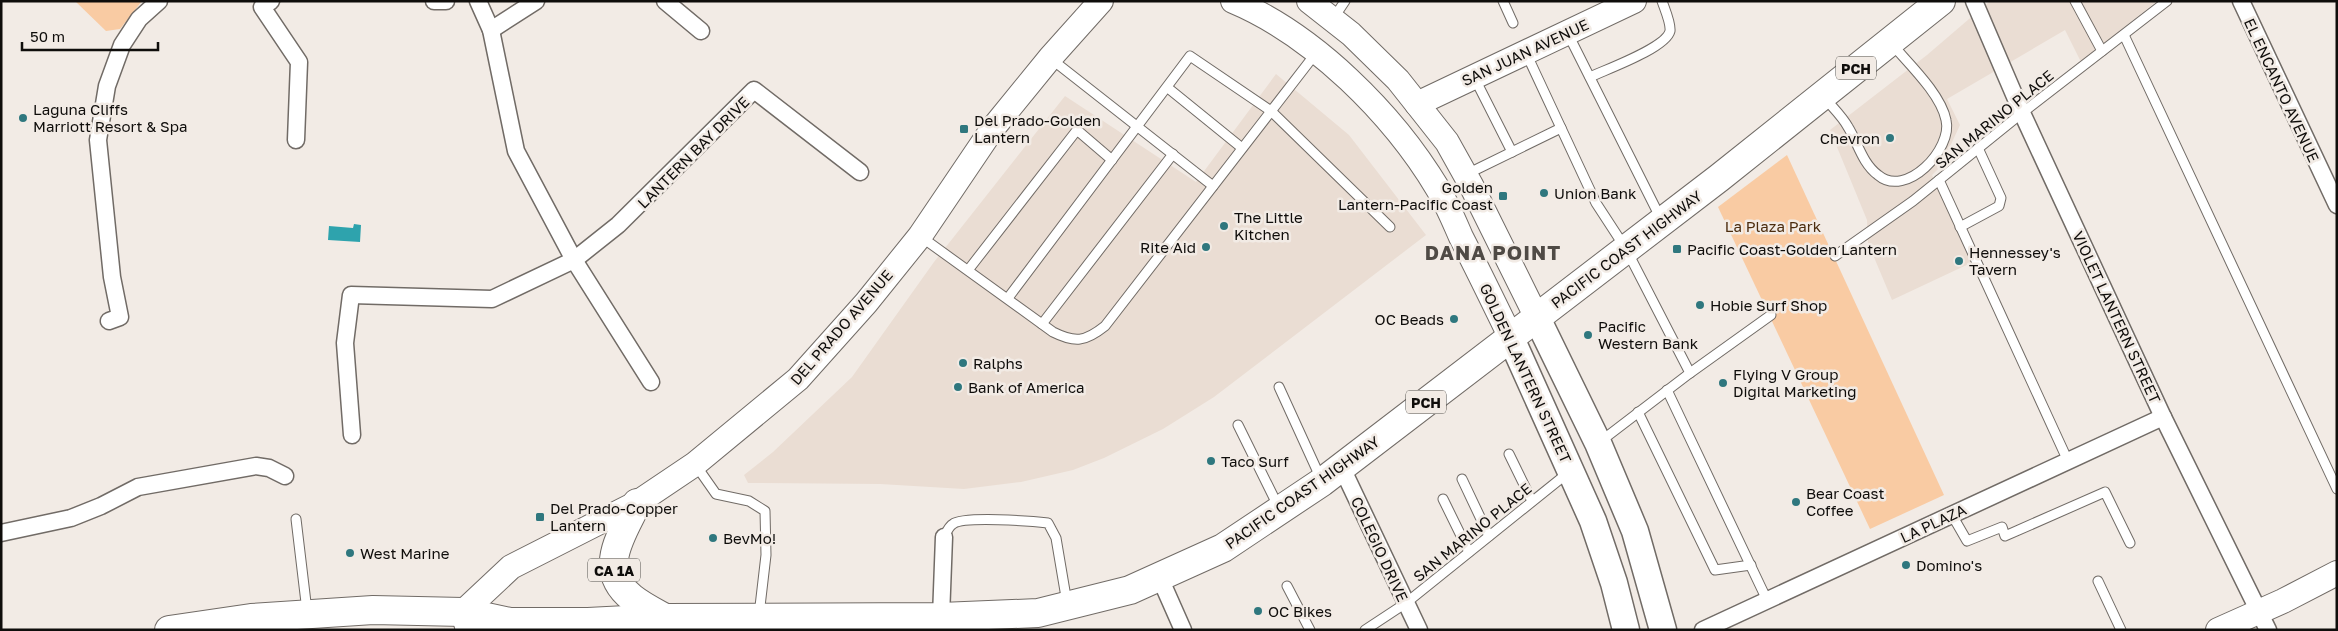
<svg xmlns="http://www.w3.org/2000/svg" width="2338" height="631" viewBox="0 0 2338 631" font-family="'Golos Text',sans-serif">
<rect width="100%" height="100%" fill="#f2ebe5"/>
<!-- built -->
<g fill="#eaddd3">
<path d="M 1990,1 L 2157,1 L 2081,62 L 2065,30 L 1947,99 L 1960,125 L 1941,166 L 1932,175 L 1973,262 L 1892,300 L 1868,243 L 1867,220 L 1830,130 L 1927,55 Z"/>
<path d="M 1276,74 L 1349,135 L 1426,235 L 1214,397 L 1163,429 L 1104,458 L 1073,470 L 1021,482 L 964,489 L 880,484 L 748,483 L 744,475 L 773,452 L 852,377 L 934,262 L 1065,96 L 1196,182 Z"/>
</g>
<!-- green -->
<g fill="#f9cba3">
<path d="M 75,1 L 142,1 L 120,29 L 106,31 Z"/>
<path d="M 1787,155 L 1944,495 L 1870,529 L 1718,207 Z"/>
</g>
<!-- water -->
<path fill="#2ea3ad" d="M 354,224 L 361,225 L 360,242 L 328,240 L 329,226 L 353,228 Z"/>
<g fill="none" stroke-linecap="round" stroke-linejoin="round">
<defs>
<g id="lane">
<path d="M 1503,1 L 1513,23"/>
<path d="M 2075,1 L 2102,51"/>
<path d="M 1333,19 L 1345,1"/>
<path d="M 1568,34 L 1661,219"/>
<path d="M 2124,35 L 2337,489"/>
<path d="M 1526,53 L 1596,203 L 1626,249 L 1690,373"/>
<path d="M 1050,58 L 1213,186"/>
<path d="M 1474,77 L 1512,152"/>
<path d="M 1590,77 C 1607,69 1666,48 1670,31 C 1671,23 1665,10 1662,1"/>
<path d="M 1168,88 L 1242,148"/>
<path d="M 1824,97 C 1832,107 1842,116 1848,127 C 1858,143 1862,163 1878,175 C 1906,199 1953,149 1946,120 C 1941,94 1908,63 1891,43"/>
<path d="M 1467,174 L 1561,128"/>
<path d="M 1939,180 L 2068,461"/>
<path d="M 1960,227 L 1999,206 L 2001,198 L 1978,148"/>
<path d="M 920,236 L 1053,332 C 1075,343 1085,342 1105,326 L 1316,53"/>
<path d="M 1835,256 L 1913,201 L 2022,113 L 2167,1"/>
<path d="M 969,269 L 1077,130 L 1112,160"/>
<path d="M 1008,298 L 1190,56 L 1271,111 L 1390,227"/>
<path d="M 1042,324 L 1173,154"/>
<path d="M 1279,387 L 1321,479"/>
<path d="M 1667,390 L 1767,600"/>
<path d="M 1638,412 L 1715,570 L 1751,565"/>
<path d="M 1238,425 L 1279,508"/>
<path d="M 1601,441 L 1690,373 L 1771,315"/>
<path d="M 1509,454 L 1532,501"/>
<path d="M 695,464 L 716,494 L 749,501 L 765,511 L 766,555 L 759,615"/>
<path d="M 1462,479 L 1489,536"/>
<path d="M 1443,499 L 1469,552"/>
<path d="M 1952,515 L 1967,541 L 2002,527 L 2005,536 L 2105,492 L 2130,543"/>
<path d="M 296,519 L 307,611"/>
<path d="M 944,537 C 946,533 949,526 953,524 C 963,516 1032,521 1048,523 L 1056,538 L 1067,603"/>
<path d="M 2098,581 L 2121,630"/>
<path d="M 1287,586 L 1310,630"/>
<path d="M 1365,630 L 1406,603 L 1569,472"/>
</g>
<g id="street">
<path d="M 271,1 L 262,7 L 299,62 L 296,140"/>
<path d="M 434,1 L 446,1"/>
<path d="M 478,1 L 491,30 L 516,151 L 574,260 L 651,382"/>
<path d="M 665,1 L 701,31"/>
<path d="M 1974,1 L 2022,113 L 2163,417 L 2268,630"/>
<path d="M 2241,1 L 2337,205"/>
<path d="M 491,30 L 536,1"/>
<path d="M 109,321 L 120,317 L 112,277 L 98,140 L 107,86 L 122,45 L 139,19 L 159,1"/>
<path d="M 352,435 L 345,343 L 351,295 L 492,299 L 574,260 L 618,225 L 754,90 L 860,172"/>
<path d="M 1342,468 L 1419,630"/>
<path d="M 1,533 L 71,518 L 101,506 L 138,487 L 256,466 L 269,468 L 285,476"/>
<path d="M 944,537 L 941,617 L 944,624"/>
<path d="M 1160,578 L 1183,630"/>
<path d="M 1703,630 L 2163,417"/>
</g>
<g id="secondary">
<path d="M 1233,1 C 1314,35 1393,114 1438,189 C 1447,204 1454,221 1461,237 C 1478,270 1494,303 1510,336"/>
<path d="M 1309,1 L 1351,34 L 1398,80 L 1447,142 L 1471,185 L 1536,316"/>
<path d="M 1417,104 L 1634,1"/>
<path d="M 468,630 L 463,612 L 511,567 L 637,503 L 695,464 L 798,379 L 866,303 L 920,236 L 993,128 L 1050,58 L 1101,1"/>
<path d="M 2218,630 L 2283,601 L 2337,573"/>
</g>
<g id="primary">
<path d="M 1536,316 L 1598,443 L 1635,531 L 1663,630"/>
<path d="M 1510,336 L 1593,521 L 1614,583 L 1626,630"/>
</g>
<g id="highway">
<path d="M 637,503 C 622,535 596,569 632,598 C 642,606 654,612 665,618"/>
<path d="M 169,630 L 251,618 L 373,610 L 463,612 L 510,622 L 588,622 L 665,618 L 941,617 L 1038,613 L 1130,590 L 1223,548 L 1322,482 L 1719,178 L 1941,1"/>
</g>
</defs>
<!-- lane casing -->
<use href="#lane" stroke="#716b66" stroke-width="11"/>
<!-- street casing -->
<use href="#street" stroke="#716b66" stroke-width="19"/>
<!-- secondary casing -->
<use href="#secondary" stroke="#716b66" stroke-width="26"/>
<!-- primary casing -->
<use href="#primary" stroke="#716b66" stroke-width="29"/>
<!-- highway casing -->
<use href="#highway" stroke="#716b66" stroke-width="30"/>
<!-- lane -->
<use href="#lane" stroke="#fff" stroke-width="9"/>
<!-- street -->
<use href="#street" stroke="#fff" stroke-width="16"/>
<!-- secondary -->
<use href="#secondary" stroke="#fff" stroke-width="24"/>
<!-- primary -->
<use href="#primary" stroke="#fff" stroke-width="26"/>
<!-- highway -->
<use href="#highway" stroke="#fff" stroke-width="28"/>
</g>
<!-- markers -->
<g fill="#2f777e" stroke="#f2ebe5" stroke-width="2">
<circle cx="23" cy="118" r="5"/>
<rect x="959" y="124" width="10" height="10" rx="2.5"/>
<circle cx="1890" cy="138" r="5"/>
<circle cx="1544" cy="193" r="5"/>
<rect x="1498" y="191" width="10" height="10" rx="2.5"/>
<circle cx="1224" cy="226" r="5"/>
<circle cx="1206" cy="247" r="5"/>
<rect x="1672" y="244" width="10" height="10" rx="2.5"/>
<circle cx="1959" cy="261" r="5"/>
<circle cx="1700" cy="305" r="5"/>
<circle cx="1454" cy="319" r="5"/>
<circle cx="1588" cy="335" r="5"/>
<circle cx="963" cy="363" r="5"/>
<circle cx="1723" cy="383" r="5"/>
<circle cx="958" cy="387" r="5"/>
<circle cx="1211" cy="461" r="5"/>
<circle cx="1796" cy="502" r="5"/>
<rect x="535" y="512" width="10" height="10" rx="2.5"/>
<circle cx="713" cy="538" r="5"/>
<circle cx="350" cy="553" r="5"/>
<circle cx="1906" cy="565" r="5"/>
<circle cx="1258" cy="611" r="5"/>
</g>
<g text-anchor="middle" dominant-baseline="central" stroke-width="5" stroke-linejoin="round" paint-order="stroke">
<!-- shield labels -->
<g fill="#f2ebe5" stroke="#53504c" stroke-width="1">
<rect x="1836" y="56.5" width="40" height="23" rx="4"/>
<rect x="1406" y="390.5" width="40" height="23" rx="4"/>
<rect x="588" y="558.5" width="52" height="23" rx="4"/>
</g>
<g font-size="14" font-weight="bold" fill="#0f0d0b">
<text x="1856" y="68">PCH</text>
<text x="1426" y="402">PCH</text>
<text x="614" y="570">CA 1A</text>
</g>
<!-- street labels -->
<g font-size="15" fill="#0f0d0b" stroke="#f2ebe5">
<text transform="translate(1525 52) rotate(-25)">SAN JUAN AVENUE</text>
<text transform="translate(2282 90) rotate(65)">EL ENCANTO AVENUE</text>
<text transform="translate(1994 119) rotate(-39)">SAN MARINO PLACE</text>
<text transform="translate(693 152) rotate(-45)">LANTERN BAY DRIVE</text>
<text transform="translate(1626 249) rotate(-37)">PACIFIC COAST HIGHWAY</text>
<text transform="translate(2117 317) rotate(65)">VIOLET LANTERN STREET</text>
<text transform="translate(841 327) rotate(-49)">DEL PRADO AVENUE</text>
<text transform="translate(1526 373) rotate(65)">GOLDEN LANTERN STREET</text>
<text transform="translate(1302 492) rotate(-35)">PACIFIC COAST HIGHWAY</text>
<text transform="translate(1933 523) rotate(-25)">LA PLAZA</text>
<text transform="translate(1472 532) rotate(-39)">SAN MARINO PLACE</text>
<text transform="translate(1380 549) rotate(65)">COLEGIO DRIVE</text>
</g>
<!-- poi labels -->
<g font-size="15" fill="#0f0d0b" stroke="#f2ebe5" text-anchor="start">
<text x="33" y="109">Laguna Cliffs<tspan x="33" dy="17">Marriott Resort &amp; Spa</tspan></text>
<text x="974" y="120">Del Prado-Golden<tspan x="974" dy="17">Lantern</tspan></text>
<text x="1880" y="138" text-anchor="end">Chevron</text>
<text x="1493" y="187" text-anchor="end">Golden<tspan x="1493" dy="17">Lantern-Pacific Coast</tspan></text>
<text x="1554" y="193">Union Bank</text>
<text x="1234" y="217">The Little<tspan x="1234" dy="17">Kitchen</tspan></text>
<text x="1196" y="247" text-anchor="end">Rite Aid</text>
<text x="1687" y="249">Pacific Coast-Golden Lantern</text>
<text x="1969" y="252">Hennessey's<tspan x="1969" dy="17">Tavern</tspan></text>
<text x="1710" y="305">Hobie Surf Shop</text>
<text x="1444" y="319" text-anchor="end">OC Beads</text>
<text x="1598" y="326">Pacific<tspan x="1598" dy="17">Western Bank</tspan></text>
<text x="973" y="363">Ralphs</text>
<text x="1733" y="374">Flying V Group<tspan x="1733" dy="17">Digital Marketing</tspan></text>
<text x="968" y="387">Bank of America</text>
<text x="1221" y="461">Taco Surf</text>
<text x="1806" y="493">Bear Coast<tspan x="1806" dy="17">Coffee</tspan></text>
<text x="550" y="508">Del Prado-Copper<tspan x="550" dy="17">Lantern</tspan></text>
<text x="723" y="538">BevMo!</text>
<text x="360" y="553">West Marine</text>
<text x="1916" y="565">Domino's</text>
<text x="1268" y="611">OC Bikes</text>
</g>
<!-- park labels -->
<g font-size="15" fill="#4c2d0f" stroke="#f2ebe5">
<text x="1773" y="226">La Plaza Park</text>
</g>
<!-- district labels -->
<g font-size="20" font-weight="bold" letter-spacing="1" fill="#4f4a45" stroke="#f2ebe5">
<text x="1493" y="252">DANA POINT</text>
</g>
</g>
<!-- border -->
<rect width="2338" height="631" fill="none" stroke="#0f0d0b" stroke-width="5"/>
<!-- scale -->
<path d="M22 42v8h136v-8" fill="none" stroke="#0f0d0b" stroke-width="2.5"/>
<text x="30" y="42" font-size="15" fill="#0f0d0b" stroke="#f2ebe5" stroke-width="4" paint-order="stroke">50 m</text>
</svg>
